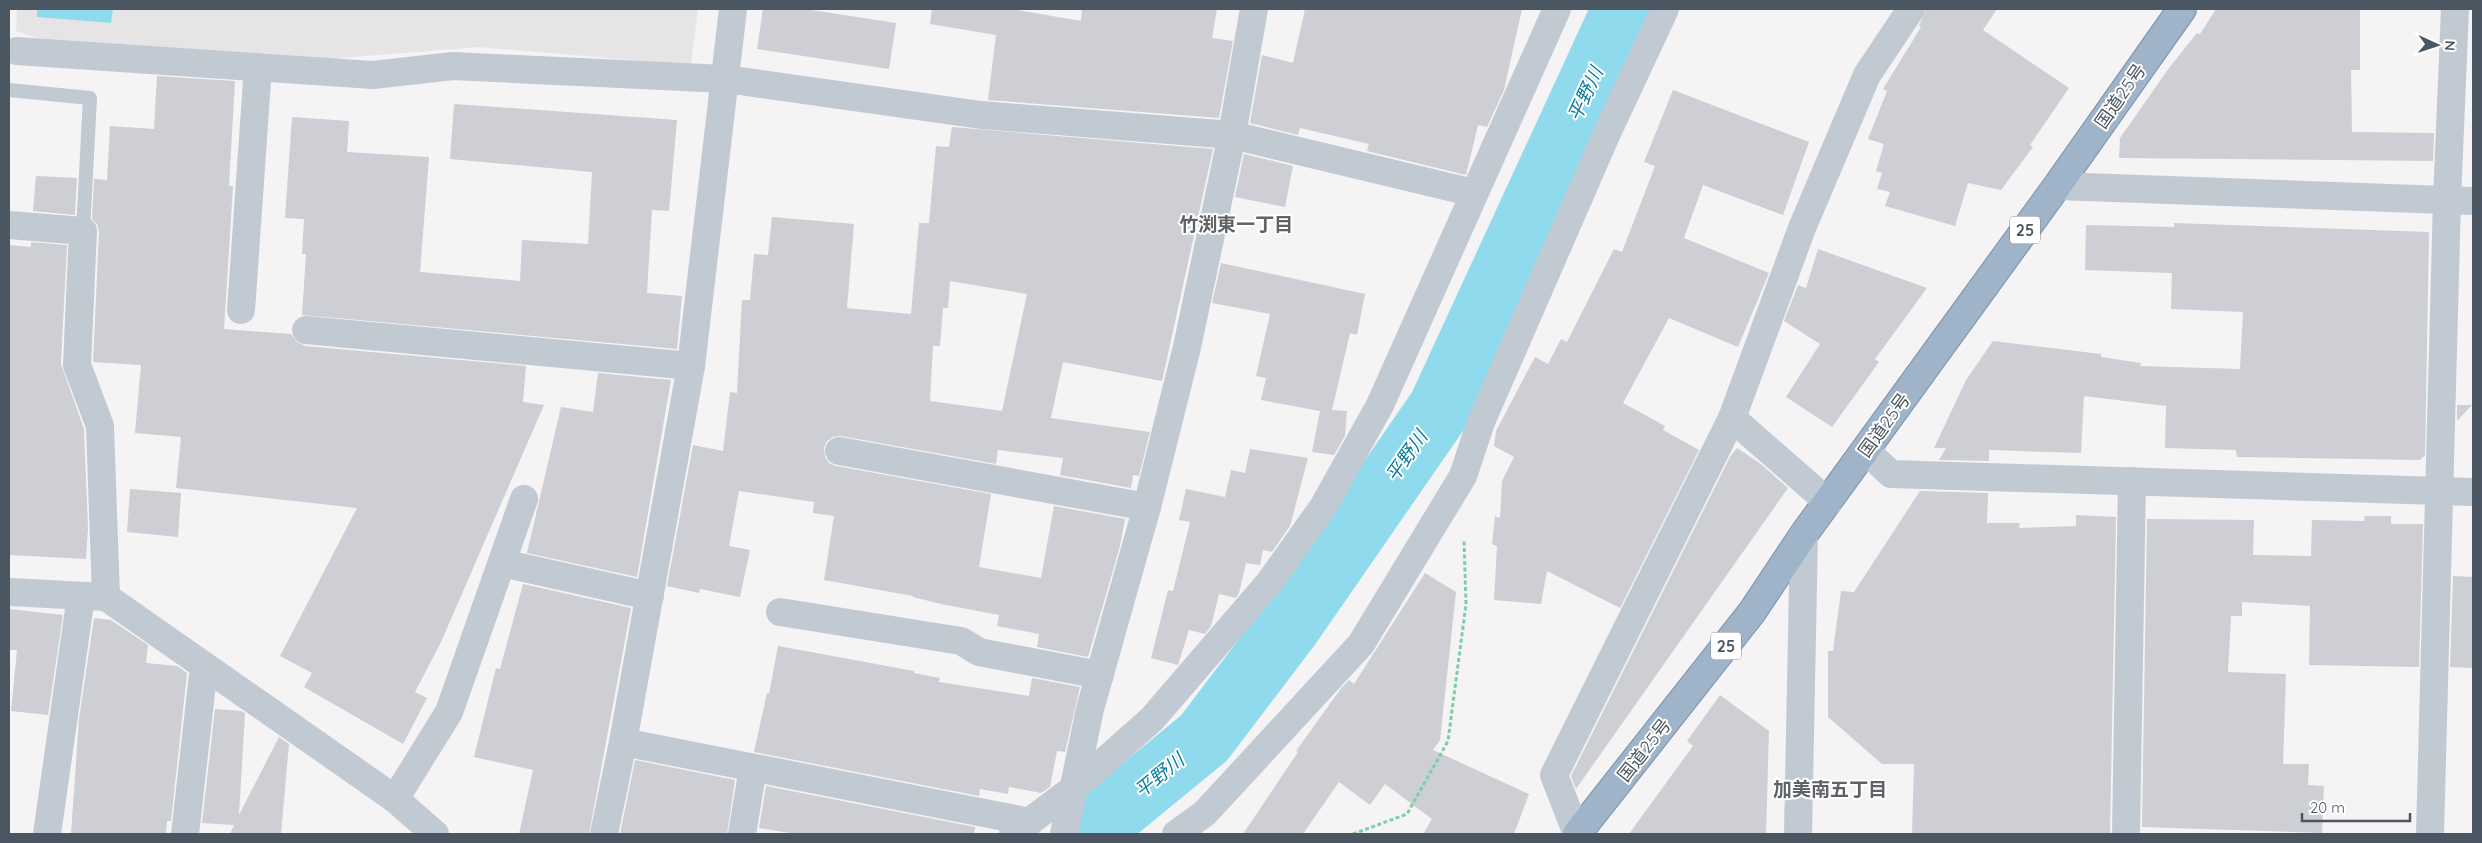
<svg xmlns="http://www.w3.org/2000/svg" width="2482" height="843" viewBox="0 0 2482 843" font-family="Quicksand,'Noto Sans JP',sans-serif">
<rect width="100%" height="100%" fill="#f5f3f3"/>
<!-- education -->
<path fill="#e6e4e5" d="M 17,9 L 698,9 L 691,65 L 478,47 L 329,59 L 37,38 L 16,31 Z"/>
<!-- water -->
<path fill="#90daee" d="M 37,9 L 113,9 L 111,23 L 37,17 Z"/>
<g fill="none" stroke-linecap="round" stroke-linejoin="round">
<!-- river -->
<path stroke="#90daee" stroke-width="64" d="M 1087,834 L 1204,738 L 1289,626 L 1440,408 L 1624,9"/>
</g>
<!-- building -->
<g fill="#cdcfd5" fill-rule="evenodd">
<path d="M 763,9 L 805,9 L 896,23 L 889,69 L 757,49 Z"/>
<path d="M 932,9 L 1012,9 L 1081,21 L 1082,9 L 1217,9 L 1212,38 L 1233,41 L 1219,118 L 988,100 L 996,35 L 930,24 Z"/>
<path d="M 1305,9 L 1522,9 L 1504,90 L 1487,127 L 1478,125 L 1466,175 L 1367,151 L 1369,144 L 1300,128 L 1298,135 L 1250,123 L 1262,55 L 1293,63 Z"/>
<path d="M 1926,9 L 1997,9 L 1983,30 L 2069,88 L 2030,145 L 2033,147 L 2001,190 L 1968,183 L 1955,226 L 1885,206 L 1890,192 L 1877,189 L 1882,173 L 1876,171 L 1884,144 L 1868,139 L 1887,91 L 1883,89 L 1921,27 L 1919,26 Z"/>
<path d="M 2216,9 L 2360,9 L 2360,70 L 2351,70 L 2352,132 L 2434,133 L 2433,161 L 2119,158 L 2120,138 L 2169,68 L 2197,33 L 2200,34 Z"/>
<path d="M 157,76 L 235,81 L 229,186 L 233,186 L 224,329 L 291,334 L 297,342 L 305,346 L 526,366 L 523,402 L 544,405 L 441,642 L 415,692 L 427,698 L 403,744 L 304,687 L 312,673 L 280,656 L 357,508 L 176,488 L 181,437 L 135,433 L 141,365 L 93,362 L 99,232 L 97,224 L 92,219 L 94,179 L 107,180 L 110,126 L 154,129 Z"/>
<path d="M 1673,90 L 1809,142 L 1783,215 L 1703,185 L 1684,238 L 1769,273 L 1738,347 L 1669,318 L 1623,403 L 1665,426 L 1663,430 L 1699,450 L 1620,608 L 1547,571 L 1541,604 L 1494,600 L 1497,546 L 1492,544 L 1495,516 L 1500,518 L 1502,481 L 1514,457 L 1494,446 L 1496,431 L 1535,357 L 1548,364 L 1561,339 L 1567,342 L 1614,249 L 1622,252 L 1655,166 L 1644,162 Z"/>
<path d="M 454,104 L 677,120 L 669,211 L 652,210 L 647,293 L 682,296 L 677,349 L 302,315 L 306,254 L 302,254 L 304,219 L 285,218 L 292,117 L 349,121 L 347,152 L 429,157 L 420,272 L 520,281 L 522,240 L 588,244 L 592,172 L 450,159 Z"/>
<path d="M 952,127 L 1213,149 L 1162,381 L 1063,362 L 1051,418 L 1150,432 L 1139,476 L 1133,475 L 1131,488 L 1060,475 L 1063,458 L 998,450 L 996,464 L 841,436 L 833,437 L 827,441 L 824,448 L 825,457 L 829,463 L 836,466 L 991,494 L 979,567 L 1041,578 L 1054,506 L 1125,519 L 1120,546 L 1088,657 L 1037,647 L 1039,634 L 997,626 L 999,615 L 941,604 L 913,597 L 913,596 L 824,580 L 834,516 L 813,513 L 814,502 L 739,491 L 729,546 L 750,550 L 740,597 L 700,589 L 699,593 L 667,586 L 693,445 L 723,451 L 730,392 L 737,393 L 742,300 L 750,300 L 754,254 L 768,255 L 772,217 L 854,224 L 847,308 L 911,314 L 919,223 L 929,223 L 936,146 L 949,147 ZM 950,281 L 1027,294 L 1002,411 L 930,401 L 933,346 L 940,346 L 943,308 L 948,308 Z"/>
<path d="M 1244,154 L 1293,166 L 1285,207 L 1235,197 Z"/>
<path d="M 36,176 L 77,178 L 75,215 L 33,211 Z"/>
<path d="M 2174,223 L 2429,232 L 2425,455 L 2420,460 L 2237,457 L 2236,450 L 2165,448 L 2166,406 L 2084,396 L 2081,453 L 1989,450 L 1989,461 L 1939,460 L 1946,448 L 1934,448 L 1966,380 L 1993,341 L 2101,354 L 2101,357 L 2141,363 L 2140,366 L 2240,369 L 2243,312 L 2171,309 L 2172,273 L 2085,270 L 2086,225 L 2174,227 Z"/>
<path d="M 31,242 L 67,245 L 61,364 L 84,429 L 88,528 L 86,559 L 9,555 L 9,245 L 31,247 Z"/>
<path d="M 1818,249 L 1927,288 L 1875,359 L 1879,362 L 1832,427 L 1786,397 L 1820,344 L 1784,321 L 1798,285 L 1806,288 Z"/>
<path d="M 1221,263 L 1365,294 L 1357,335 L 1350,333 L 1332,410 L 1347,411 L 1345,436 L 1334,455 L 1312,452 L 1320,411 L 1261,400 L 1266,378 L 1256,376 L 1270,314 L 1212,303 Z"/>
<path d="M 598,373 L 671,380 L 637,577 L 527,553 L 561,407 L 593,412 Z"/>
<path d="M 2457,405 L 2472,405 L 2457,421 Z"/>
<path d="M 1737,448 L 1761,464 L 1788,488 L 1576,789 L 1571,776 L 1730,457 Z"/>
<path d="M 1250,449 L 1308,458 L 1290,526 L 1272,552 L 1263,550 L 1260,565 L 1246,563 L 1239,593 L 1236,598 L 1219,594 L 1211,626 L 1205,634 L 1189,630 L 1178,665 L 1151,658 L 1168,590 L 1173,591 L 1190,522 L 1179,520 L 1186,489 L 1225,497 L 1231,470 L 1245,473 Z"/>
<path d="M 130,489 L 181,493 L 178,537 L 127,532 Z"/>
<path d="M 1920,491 L 1988,493 L 1987,523 L 2020,523 L 2019,528 L 2076,526 L 2076,515 L 2116,517 L 2110,834 L 1912,834 L 1914,764 L 1882,764 L 1828,717 L 1828,651 L 1833,651 L 1841,591 L 1854,592 Z"/>
<path d="M 2365,516 L 2391,516 L 2391,524 L 2423,524 L 2419,667 L 2309,665 L 2310,606 L 2242,602 L 2242,616 L 2231,616 L 2228,672 L 2286,674 L 2283,764 L 2309,764 L 2308,785 L 2324,786 L 2322,833 L 2142,827 L 2147,519 L 2254,520 L 2253,555 L 2311,556 L 2312,520 L 2364,521 Z"/>
<path d="M 1425,573 L 1456,592 L 1440,740 L 1433,750 L 1529,794 L 1514,834 L 1423,834 L 1432,819 L 1385,784 L 1370,805 L 1339,782 L 1303,834 L 1243,834 L 1298,752 L 1296,751 L 1342,687 L 1349,680 L 1354,684 Z"/>
<path d="M 2453,576 L 2473,577 L 2473,668 L 2450,667 Z"/>
<path d="M 523,584 L 631,608 L 589,834 L 519,834 L 533,770 L 474,757 L 496,668 L 500,669 Z"/>
<path d="M 9,609 L 63,615 L 48,715 L 11,711 L 17,650 L 9,650 Z"/>
<path d="M 94,618 L 111,620 L 148,645 L 146,663 L 177,666 L 187,673 L 171,821 L 167,821 L 166,834 L 71,834 L 79,719 Z"/>
<path d="M 778,646 L 914,671 L 914,673 L 940,678 L 939,682 L 1029,696 L 1032,678 L 1080,687 L 1065,752 L 1057,751 L 1050,787 L 1041,793 L 1009,787 L 1008,794 L 980,789 L 979,796 L 754,752 L 767,693 L 769,694 Z"/>
<path d="M 1720,695 L 1769,731 L 1766,834 L 1629,834 L 1693,746 L 1687,741 Z"/>
<path d="M 215,709 L 241,711 L 245,713 L 239,815 L 279,737 L 289,744 L 281,834 L 230,834 L 234,825 L 202,823 Z"/>
<path d="M 635,760 L 735,780 L 727,834 L 620,834 Z"/>
<path d="M 766,786 L 975,827 L 974,834 L 796,834 L 759,828 Z"/>
</g>
<g fill="none" stroke-linecap="round" stroke-linejoin="round">
<defs>
<path id="trunk" d="M 1577,834 L 1752,612 L 1804,534 L 2057,186 L 2182,9"/>
</defs>
<!-- trunk casing -->
<use href="#trunk" stroke="#7690ad" stroke-width="30"/>
<!-- path -->
<path stroke="#7ad0a6" stroke-width="3" stroke-dasharray="4 2.5" stroke-linecap="butt" d="M 1353,834 L 1407,814 L 1448,741 L 1466,604 L 1464,539"/>
<!-- service -->
<path stroke="#c1cad2" stroke-width="14" d="M 9,90 L 90,98 L 83,231"/>
<!-- minor -->
<g stroke="#c1cad2" stroke-width="28">
<path d="M 17,51 L 373,75 L 453,66 L 725,79 L 981,115 L 1232,135 L 1474,193"/>
<path d="M 2057,186 L 2473,201"/>
<path d="M 9,225 L 83,231 L 77,365 L 100,426 L 106,597"/>
<path d="M 241,310 L 258,67"/>
<path d="M 306,330 L 691,366"/>
<path d="M 1732,418 L 1828,502"/>
<path d="M 839,451 L 1147,507"/>
<path d="M 502,563 L 650,596"/>
<path d="M 9,592 L 106,597 L 395,799 L 435,834"/>
<path d="M 780,612 L 961,641 L 979,652 L 1100,675"/>
<path d="M 623,742 L 1030,822"/>
<path d="M 395,799 L 449,712 L 524,499"/>
<path d="M 47,834 L 81,596"/>
<path d="M 185,834 L 204,666"/>
<path d="M 604,834 L 623,742 L 691,366 L 733,9"/>
<path d="M 742,834 L 753,768"/>
<path d="M 1013,834 L 1073,789 L 1152,719 L 1269,583 L 1323,507 L 1380,405 L 1557,9"/>
<path d="M 1064,834 L 1090,709 L 1147,507 L 1187,347 L 1232,135 L 1254,9"/>
<path d="M 1176,834 L 1205,813 L 1361,644 L 1463,476 L 1481,422 L 1607,133 L 1665,9"/>
<path d="M 1577,834 L 1554,775 L 1732,418 L 1802,228 L 1867,75 L 1911,9"/>
<path d="M 1798,834 L 1804,534"/>
<path d="M 2126,834 L 2132,481"/>
<path d="M 2430,834 L 2447,200 L 2455,9"/>
</g>
<!-- tertiary -->
<path stroke="#c1cad2" stroke-width="28" d="M 1865,450 L 1891,474 L 2473,492"/>
<!-- trunk -->
<use href="#trunk" stroke="#9fb4c9" stroke-width="28"/>
</g>
<g text-anchor="middle" dominant-baseline="central" stroke-width="4" stroke-linejoin="round" paint-order="stroke">
<!-- shield labels -->
<g fill="#fff" stroke="#808990" stroke-width="1">
<rect x="2010" y="216.5" width="30" height="27" rx="4"/>
<rect x="1711" y="632.5" width="30" height="27" rx="4"/>
</g>
<g font-size="16" font-weight="bold" fill="#4a5661">
<text x="2025" y="230">25</text>
<text x="1726" y="646">25</text>
</g>
<!-- street labels -->
<g font-size="18" fill="#4a5661" stroke="#fff">
<text transform="translate(2120 96) rotate(-55)">国道25号</text>
<text transform="translate(1884 425) rotate(-54)">国道25号</text>
<text transform="translate(1644 750) rotate(-52)">国道25号</text>
</g>
<!-- water labels -->
<g font-size="19" font-style="italic" fill="#0c7c9b" stroke="#fff">
<text transform="translate(1585 94) rotate(-65)">平野川</text>
<text transform="translate(1406 456) rotate(-55)">平野川</text>
<text transform="translate(1159 775) rotate(-39)">平野川</text>
</g>
<!-- neighbourhood labels -->
<g font-size="19" font-weight="bold" fill="#5f6368" stroke="#fff">
<text x="1236" y="224">竹渕東一丁目</text>
<text x="1830" y="789">加美南五丁目</text>
</g>
</g>
<!-- border -->
<rect width="2482" height="843" fill="none" stroke="#4a5661" stroke-width="20"/>
<!-- north arrow -->
<g transform="translate(2437 45) rotate(93)" stroke="#ffffff" stroke-width="4" paint-order="stroke">
<path d="M0-4L9 19L0 12L-9 19Z" fill="#4a5661"/>
<text y="-8" font-size="14" font-weight="bold" text-anchor="middle" fill="#4a5661">N</text>
</g>
<!-- scale -->
<path d="M2302 813v8h108v-8" fill="none" stroke="#4a5661" stroke-width="2.5"/>
<text x="2310" y="813" font-size="15" fill="#4a5661" stroke="#ffffff" stroke-width="4" paint-order="stroke">20 m</text>
</svg>
